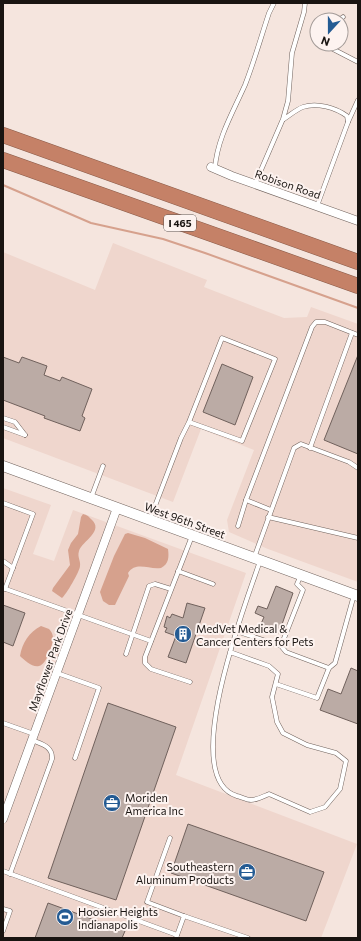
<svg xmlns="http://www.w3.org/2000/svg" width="361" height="941" viewBox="0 0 361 941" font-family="Commissioner,sans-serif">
<rect width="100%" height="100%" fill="#f5e5de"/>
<!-- built -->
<g fill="#efd6cd">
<path d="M 113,243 L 207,280 L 204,287 L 284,318 L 307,317 L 311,307 L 358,324 L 358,582 L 268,549 L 229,532 L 227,520 L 254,450 L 201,429 L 173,502 L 3,438 L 3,252 L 95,290 Z"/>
<path d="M 3,488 L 51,505 L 33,554 L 54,561 L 73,510 L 246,573 L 176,775 L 357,844 L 321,938 L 3,938 Z"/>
</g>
<!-- water -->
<g fill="#d6a18d">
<path d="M 83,514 C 87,515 88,516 91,519 C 105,531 82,541 79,551 C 77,557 81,561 80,566 C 80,571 66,595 62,598 L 52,591 L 53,588 L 70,565 L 68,550 L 71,543 L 78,534 L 81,517 Z"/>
<path d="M 128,533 L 145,538 L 168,549 C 169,557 169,564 161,568 C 149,570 136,561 128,573 L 129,576 L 115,605 L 109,605 L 103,601 L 100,592 L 114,556 L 125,534 Z"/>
<path d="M 41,626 L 49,629 C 51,631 53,634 53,638 C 53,644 47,664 39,666 C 33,668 24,660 20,656 C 22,643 29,632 41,626 Z"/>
</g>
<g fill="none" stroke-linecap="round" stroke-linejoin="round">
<!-- stream -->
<path stroke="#d6a18d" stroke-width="2" d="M 3,185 L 91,223 L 163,239 L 205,253 L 358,308"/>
</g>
<!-- building -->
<g fill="#bbaba5" stroke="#70615c">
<path d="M 358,355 L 358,454 L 324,440 Z"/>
<path d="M 3,357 L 19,363 L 22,357 L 47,366 L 44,375 L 60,381 L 62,377 L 92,389 L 82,416 L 85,418 L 80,431 L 44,418 L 45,416 L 3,400 Z"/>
<path d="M 222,364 L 253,377 L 235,425 L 203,412 Z"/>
<path d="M 276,586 L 293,593 L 279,633 L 260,626 L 264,617 L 255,613 L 258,606 L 267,609 Z"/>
<path d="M 187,603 L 205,608 L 186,663 L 168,657 L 176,636 L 165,632 L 167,628 L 164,627 L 167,616 L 170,618 L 172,614 L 183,618 Z"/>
<path d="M 3,605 L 25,613 L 13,646 L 3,642 Z"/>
<path d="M 351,668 L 358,671 L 358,724 L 320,710 L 328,689 L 341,694 Z"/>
<path d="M 108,703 L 176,727 L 116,900 L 48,878 Z"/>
<path d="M 188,824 L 324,872 L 306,921 L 171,873 Z"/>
<path d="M 48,903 L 125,931 L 122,938 L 35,938 Z"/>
</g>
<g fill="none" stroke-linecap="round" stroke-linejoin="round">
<defs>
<g id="service">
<path d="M 339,20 L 343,17"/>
<path d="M 328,44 L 329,47 L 358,62"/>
<path d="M 284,119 C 290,115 297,109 303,107 C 317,102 336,108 347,116 L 348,122"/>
<path d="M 215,168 C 217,139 233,112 245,85 C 254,62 261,37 269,13 L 274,3"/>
<path d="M 255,184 L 283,119 L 288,101 L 292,53 L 304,12 L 305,3"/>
<path d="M 317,206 L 348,122 L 358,100"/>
<path d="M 3,418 L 15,422 L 25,435"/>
<path d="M 3,427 L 25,435"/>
<path d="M 310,448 L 352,333"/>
<path d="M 91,498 L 103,466"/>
<path d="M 3,503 L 33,514 L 5,589"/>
<path d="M 271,510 L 246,500 L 312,327 L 316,322 L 325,322 L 358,335"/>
<path d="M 268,517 L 358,538"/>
<path d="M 150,519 L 181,438 L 189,422 L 242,441 L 275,359 L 222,338 L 189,422"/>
<path d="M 238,526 L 246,500"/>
<path d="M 254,558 L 294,448 L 301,444 L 349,462 L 358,468"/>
<path d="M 3,561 L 13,568"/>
<path d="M 178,571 L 213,584"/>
<path d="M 3,588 L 151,641"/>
<path d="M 236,631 L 281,646 L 286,652 L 329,668 L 335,663 L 354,595"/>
<path d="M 281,646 L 303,590 L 297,584 L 301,575"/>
<path d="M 230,652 L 269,666 L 278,674 L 272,697 L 277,722 L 283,733 L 307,745 L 336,753 L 346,761 L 340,789 L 325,807 L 310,812 L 269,794 C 264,796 257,800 251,800 C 247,800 241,797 237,796 C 177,778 247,600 260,561"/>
<path d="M 126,654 L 149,586 L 155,584 L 171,589"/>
<path d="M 57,673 L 99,688 L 75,758"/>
<path d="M 190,682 L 151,669 L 145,663 L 145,657 L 192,536"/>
<path d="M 276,684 L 317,698 L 329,668"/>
<path d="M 3,723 L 34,734"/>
<path d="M 170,838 L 147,902 L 184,916"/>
<path d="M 3,871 L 177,935"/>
<path d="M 10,874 L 52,759 C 53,746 41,744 32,740"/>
<path d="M 3,909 L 10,911 L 3,931"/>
<path d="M 176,938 L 184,916 L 248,938"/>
</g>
<g id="minor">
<path d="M 211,167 L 232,176 L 358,221"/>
<path d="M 3,819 L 117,508"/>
</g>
<path id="tertiary" d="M 3,466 L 358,596"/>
<g id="motorway">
<path d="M 3,135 L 358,262"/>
<path d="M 3,160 L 358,286"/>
</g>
</defs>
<!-- service casing -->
<use href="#service" stroke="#71635d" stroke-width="5"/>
<!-- minor casing -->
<use href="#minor" stroke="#71635d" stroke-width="9"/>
<!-- tertiary casing -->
<use href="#tertiary" stroke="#71635d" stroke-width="11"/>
<!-- motorway casing -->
<use href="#motorway" stroke="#895b49" stroke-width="16"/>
<!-- service -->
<use href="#service" stroke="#fff" stroke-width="4"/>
<!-- minor -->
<use href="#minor" stroke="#fff" stroke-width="8"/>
<!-- tertiary -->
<use href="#tertiary" stroke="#fff" stroke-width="10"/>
<!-- motorway -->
<use href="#motorway" stroke="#c58167" stroke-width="15"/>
</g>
<!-- icons -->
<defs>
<symbol id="building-disc" viewBox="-11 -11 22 22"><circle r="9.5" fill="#245b93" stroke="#fdf3f0"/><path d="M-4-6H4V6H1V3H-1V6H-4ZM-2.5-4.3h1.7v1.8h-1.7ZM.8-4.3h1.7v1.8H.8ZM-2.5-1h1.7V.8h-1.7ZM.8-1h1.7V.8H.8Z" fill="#fff"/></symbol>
<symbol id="office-disc" viewBox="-11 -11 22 22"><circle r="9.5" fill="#245b93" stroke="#fdf3f0"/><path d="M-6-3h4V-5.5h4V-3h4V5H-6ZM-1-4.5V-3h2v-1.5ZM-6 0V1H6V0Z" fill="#fff"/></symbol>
<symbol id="stadium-disc" viewBox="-11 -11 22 22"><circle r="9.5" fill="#245b93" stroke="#fdf3f0"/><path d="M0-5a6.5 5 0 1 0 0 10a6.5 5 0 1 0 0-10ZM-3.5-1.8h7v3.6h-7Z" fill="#fff"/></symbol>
</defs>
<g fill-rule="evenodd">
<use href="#building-disc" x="173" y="624" width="20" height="20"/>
<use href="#office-disc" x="102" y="793" width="20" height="20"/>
<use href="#office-disc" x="237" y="862" width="20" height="20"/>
<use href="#stadium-disc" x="55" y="907" width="20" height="20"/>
</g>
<g text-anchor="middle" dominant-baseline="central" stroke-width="4" stroke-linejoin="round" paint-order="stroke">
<!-- shield labels -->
<rect fill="#fdf3f0" stroke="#5d5754" stroke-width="1" x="164" y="215" width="32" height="16" rx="3"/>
<g font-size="10" font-weight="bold" fill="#191411">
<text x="180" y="223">I 465</text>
</g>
<!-- street labels -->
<g font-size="11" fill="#191411" stroke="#fdf3f0">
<text transform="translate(288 184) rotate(19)">Robison Road</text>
<text transform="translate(185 520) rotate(20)">West 96th Street</text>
<text transform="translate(50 660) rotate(-70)">Mayflower Park Drive</text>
</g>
<!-- poi labels -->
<g font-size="11" fill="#191411" stroke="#fdf3f0" text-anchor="start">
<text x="196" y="628">MedVet Medical &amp;<tspan x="196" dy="13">Cancer Centers for Pets</tspan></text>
<text x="125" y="797">Moriden<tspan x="125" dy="13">America Inc</tspan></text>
<text x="234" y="866" text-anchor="end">Southeastern<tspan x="234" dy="13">Aluminum Products</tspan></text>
<text x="78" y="911">Hoosier Heights<tspan x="78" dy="13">Indianapolis</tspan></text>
</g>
</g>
<!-- border -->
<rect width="361" height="941" fill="none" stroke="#191411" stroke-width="8"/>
<!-- north arrow -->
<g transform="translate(329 32) rotate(201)"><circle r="19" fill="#fdf3f0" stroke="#a29a97"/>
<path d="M0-3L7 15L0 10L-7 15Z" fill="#245b93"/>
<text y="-6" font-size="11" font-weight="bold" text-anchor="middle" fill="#191411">N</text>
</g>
</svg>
